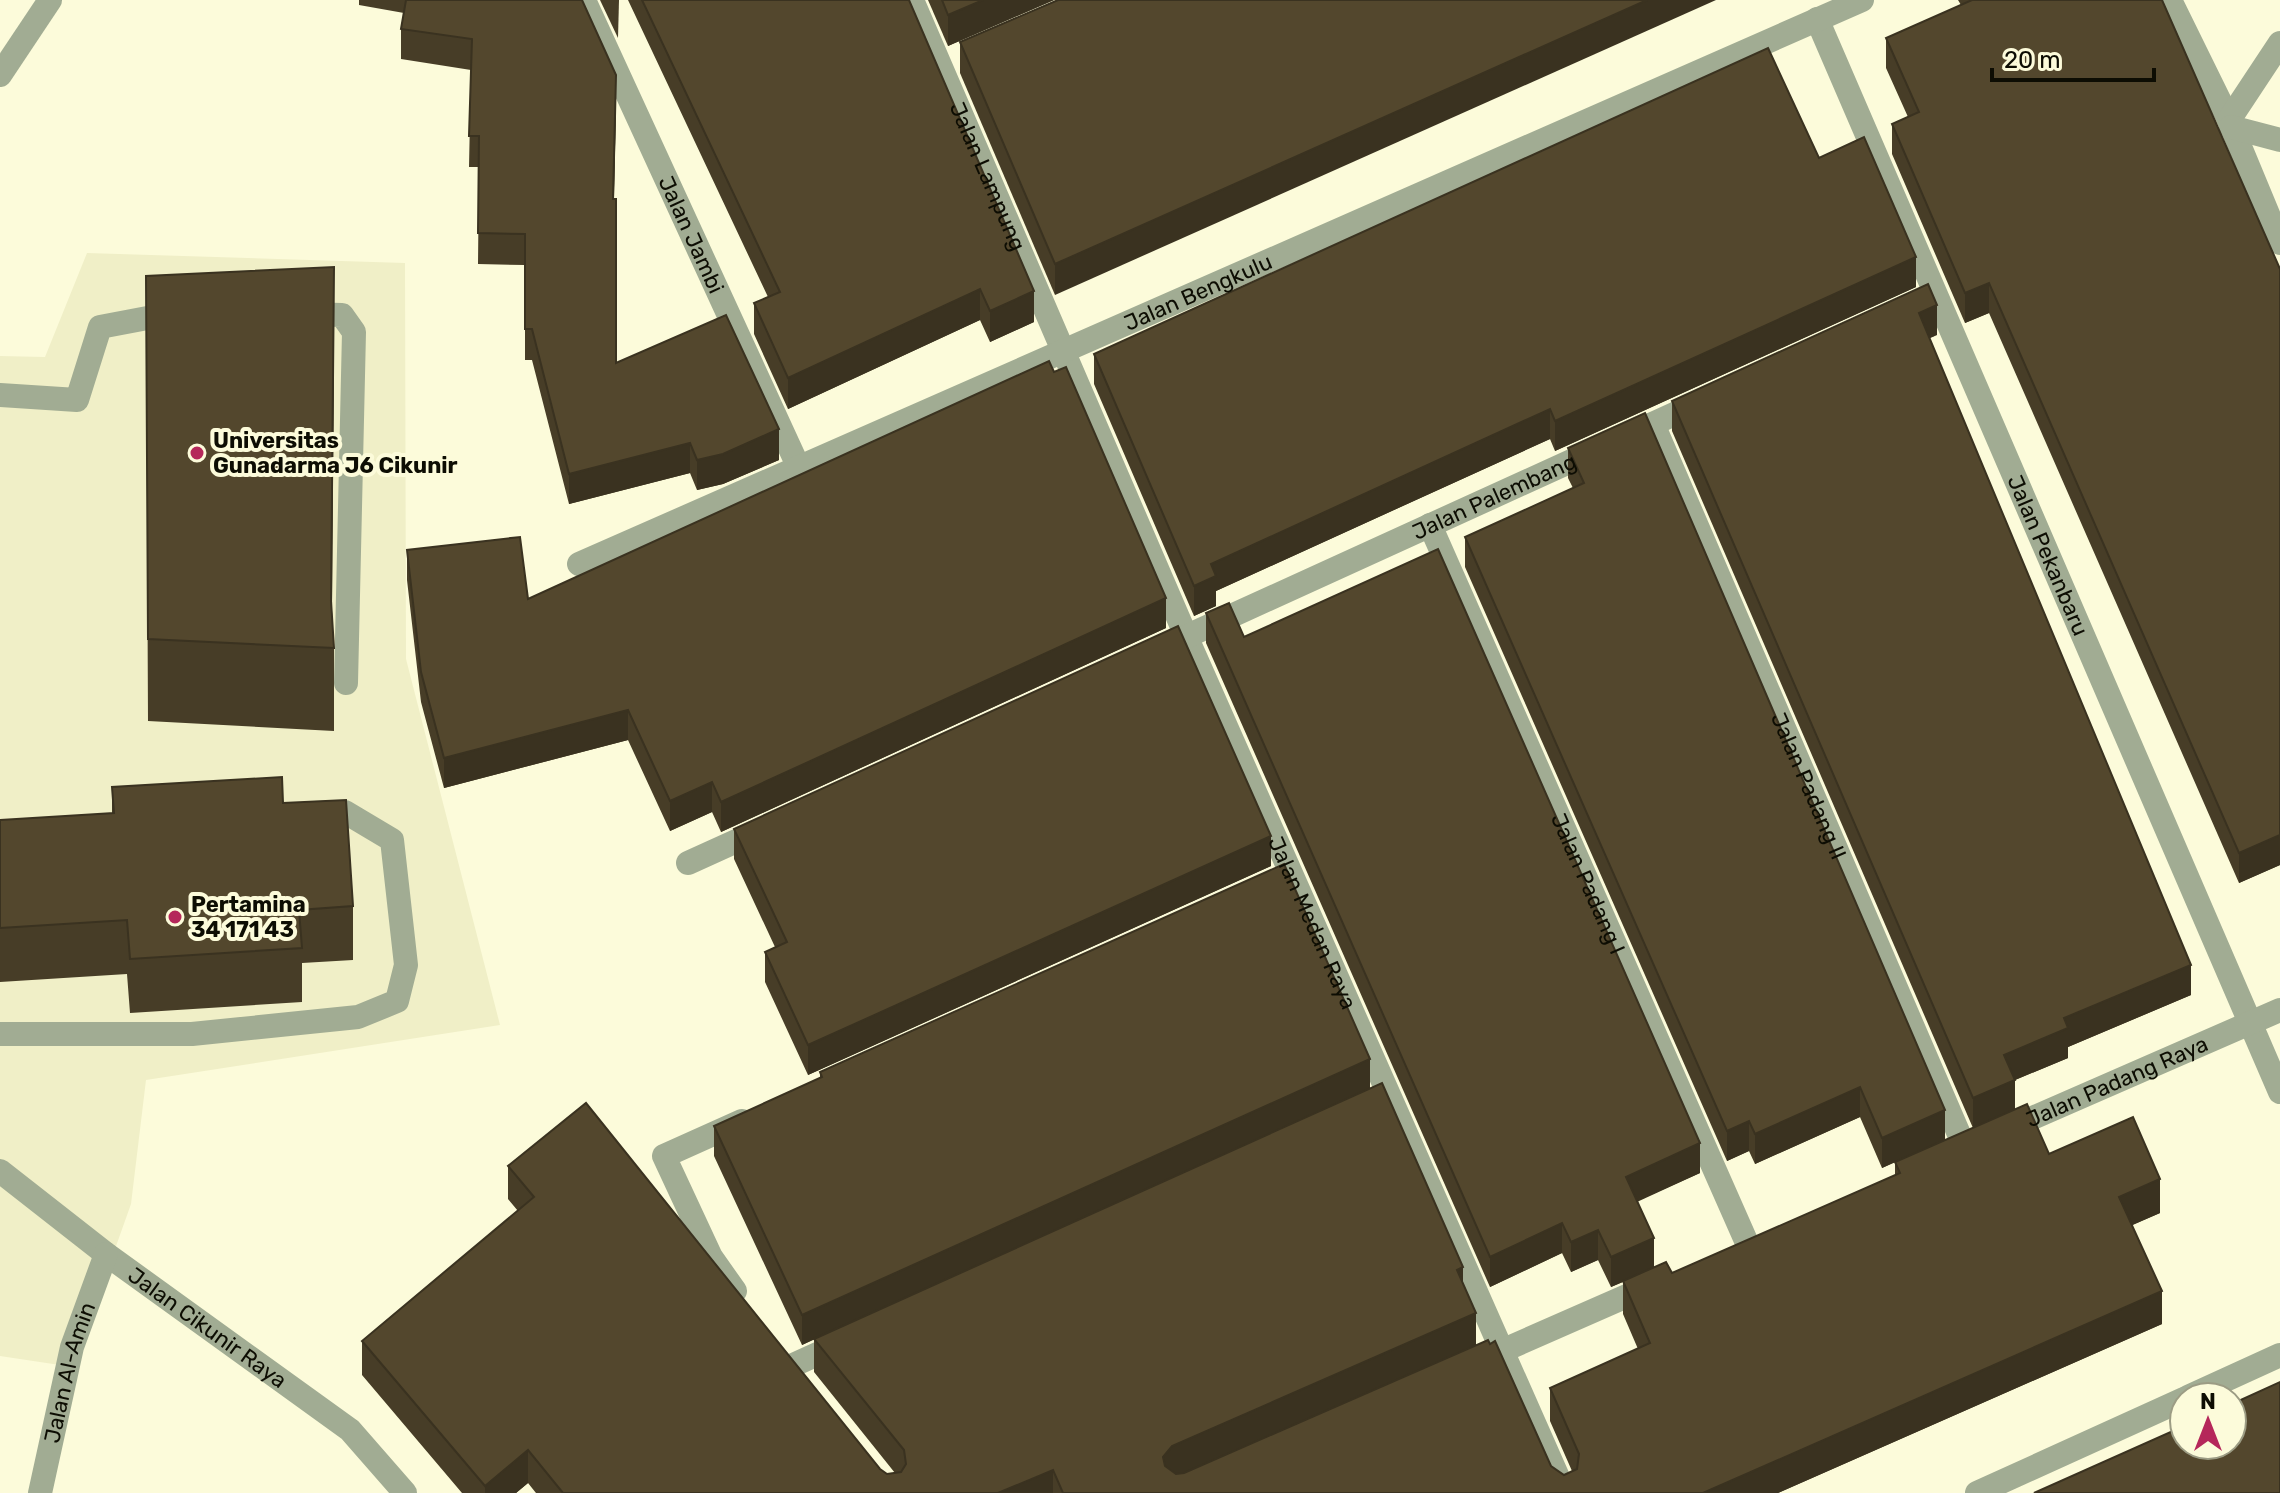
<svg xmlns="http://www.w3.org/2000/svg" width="2280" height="1493" viewBox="0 0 2280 1493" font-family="Rubik,sans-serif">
<rect width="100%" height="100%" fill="#fcfbda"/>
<!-- built -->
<path fill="#f0efc7" d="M 87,253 L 405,263 L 406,659 L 500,1025 L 146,1080 L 131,1204 L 73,1367 L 0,1356 L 0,356 L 45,357 Z"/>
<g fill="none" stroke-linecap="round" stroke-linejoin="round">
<!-- minor -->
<g stroke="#a1ac93" stroke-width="24">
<path id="s1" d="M 584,0 L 799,468"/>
<path id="s2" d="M 912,0 L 1186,636 L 1565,1493"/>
<path d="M 2170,0 L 2229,120 L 2280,243"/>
<path id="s3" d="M 1817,19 L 2280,1092"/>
<path d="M 0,75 L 50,0"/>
<path d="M 2229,120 L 2280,43"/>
<path d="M 2231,127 L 2280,140"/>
<path d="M 304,314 L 342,315 L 354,332 L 346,683"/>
<path d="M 0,395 L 77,400 L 100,327 L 179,312"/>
<path id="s4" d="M 1653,424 L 1965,1148"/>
<path id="s5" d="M 1430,525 L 1747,1243"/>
<path id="s6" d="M 579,564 L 1862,0"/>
<path id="s7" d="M 1172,643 L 1703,401"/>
<path d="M 688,863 L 763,829"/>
<path d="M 0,1034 L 192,1034 L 358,1017 L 397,1001 L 406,965 L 392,840 L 345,812 L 315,813"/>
<path id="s8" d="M 2005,1130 L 2280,1010"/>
<path id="s9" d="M 0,1171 L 106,1254 L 350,1430 L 405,1493"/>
<path d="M 735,1291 L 711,1257 L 664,1156 L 742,1121"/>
<path d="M 1488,1357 L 1652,1285"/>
<path d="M 789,1367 L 844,1342"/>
<path d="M 2188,1397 L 2280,1355"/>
<path id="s10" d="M 40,1493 L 72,1347 L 106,1254"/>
<path d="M 1977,1493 L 2184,1399"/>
</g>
</g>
<!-- wall -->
<g fill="#473d27">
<path d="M 359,0 L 582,0 L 616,106 L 614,199 L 616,363 L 779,460 L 723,484 L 697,490 L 690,473 L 569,504 L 532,360 L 525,360 L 525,265 L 478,264 L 479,167 L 469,167 L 471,70 L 401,59 L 401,29 L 404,13 L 359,5 Z"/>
<path d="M 600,0 L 619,0 L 618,38 Z"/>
<path d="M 628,0 L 909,0 L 1034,322 L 990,342 L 980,320 L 788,409 L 754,334 L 754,303 L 768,297 Z"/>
<path d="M 928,0 L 1054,0 L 948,46 Z"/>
<path d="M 1058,0 L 1055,295 L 960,73 L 960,42 Z"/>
<path d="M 1958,0 L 2162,0 L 2280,269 L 2280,865 L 2239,883 L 1989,313 L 1965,323 L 1892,154 L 1892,124 L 1908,117 L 1886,68 L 1886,38 L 1961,5 Z"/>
<path d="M 1819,158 L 1916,287 L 1555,451 L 1550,439 L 1216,591 L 1216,606 L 1194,616 L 1094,384 L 1094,354 Z"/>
<path d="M 146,276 L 334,349 L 332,611 L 334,648 L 334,731 L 148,721 Z"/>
<path d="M 1937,335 L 1929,338 L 2191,995 L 2068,1047 L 2068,1058 L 2015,1080 L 2015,1109 L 2049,1154 L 2160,1213 L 2132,1225 L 2162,1324 L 1778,1493 L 536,1493 L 528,1483 L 516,1493 L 462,1493 L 362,1375 L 362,1341 L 518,1211 L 508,1199 L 508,1166 L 880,1469 L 887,1474 L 895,1473 L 814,1372 L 814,1339 L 802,1345 L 714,1156 L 714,1126 L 820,1078 L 820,1072 L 1370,1089 L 1463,1284 L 1476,1345 L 1551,1466 L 1564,1475 L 1572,1471 L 1550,1421 L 1550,1388 L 1638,1349 L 1623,1314 L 1623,1282 L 1611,1287 L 1598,1260 L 1571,1272 L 1562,1253 L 1490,1287 L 1206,643 L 1206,613 L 1244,637 L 1700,1173 L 1637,1201 L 1654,1267 L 1672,1273 L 1895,1176 L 1895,1162 L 1882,1168 L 1860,1117 L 1755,1164 L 1749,1151 L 1727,1161 L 1465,567 L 1465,537 L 1573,488 L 1568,478 L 1568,448 L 1945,1140 L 1973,1128 L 1672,431 L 1672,401 Z"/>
<path d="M 407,550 L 528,599 L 1166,628 L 721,832 L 712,812 L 670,831 L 628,740 L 444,788 L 421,702 L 407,580 Z"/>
<path d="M 112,787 L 283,803 L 353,906 L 353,960 L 302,963 L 302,1002 L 130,1013 L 127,974 L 0,982 L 0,820 L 112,813 Z"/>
<path d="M 734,829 L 1271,866 L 808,1075 L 765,982 L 765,952 L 775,947 L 734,859 Z"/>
</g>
<!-- shaded-wall -->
<g fill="#3a3220">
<path d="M 983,0 L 1054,0 L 948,46 L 948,15 Z"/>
<path d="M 1647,0 L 1716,0 L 1055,295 L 1055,264 Z"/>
<path d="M 616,75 L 616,106 L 613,229 L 613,199 Z"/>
<path d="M 1916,257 L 1916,287 L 1555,451 L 1555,421 Z"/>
<path d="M 334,267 L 334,349 L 331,648 L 331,601 Z"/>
<path d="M 1989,283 L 1989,313 L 1965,323 L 1965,293 Z"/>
<path d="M 980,289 L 980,320 L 788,409 L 788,378 Z"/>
<path d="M 1034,291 L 1034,322 L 990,342 L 990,311 Z"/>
<path d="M 1937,305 L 1937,335 L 1919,343 L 1919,313 Z"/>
<path d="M 1550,409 L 1550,439 L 1216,591 L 1216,606 L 1194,616 L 1194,586 L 1211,564 Z"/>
<path d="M 779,429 L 779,460 L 723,484 L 697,490 L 697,460 Z"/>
<path d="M 690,443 L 690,473 L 569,504 L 569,474 Z"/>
<path d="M 1166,598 L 1166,628 L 721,832 L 721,802 Z"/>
<path d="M 628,710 L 628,740 L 444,788 L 444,758 Z"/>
<path d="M 712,782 L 712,812 L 670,831 L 670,801 Z"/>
<path d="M 2280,835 L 2280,865 L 2239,883 L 2239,853 Z"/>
<path d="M 1271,836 L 1271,866 L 808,1075 L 808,1045 Z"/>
<path d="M 2191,965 L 2191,995 L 2068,1047 L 2068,1058 L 2015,1080 L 2015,1110 L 1973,1128 L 1973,1098 L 2004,1055 L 2064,1018 Z"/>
<path d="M 1370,1059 L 1370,1089 L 802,1345 L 802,1315 Z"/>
<path d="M 1860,1087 L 1860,1117 L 1755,1164 L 1755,1134 Z"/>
<path d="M 1945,1110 L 1945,1140 L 1882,1168 L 1882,1138 Z"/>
<path d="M 1749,1121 L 1749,1151 L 1727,1161 L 1727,1131 Z"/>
<path d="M 1700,1143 L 1700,1173 L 1626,1207 L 1626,1177 Z"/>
<path d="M 2160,1179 L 2160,1213 L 2119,1231 L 2119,1197 Z"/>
<path d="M 1562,1223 L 1562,1253 L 1490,1287 L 1490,1257 Z"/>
<path d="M 1598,1230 L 1598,1260 L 1571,1272 L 1571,1242 Z"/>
<path d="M 1654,1238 L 1654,1268 L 1611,1287 L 1611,1257 Z"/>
<path d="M 1463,1267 L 1463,1300 L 1457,1270 Z"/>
<path d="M 2162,1291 L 2162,1324 L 1778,1493 L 1703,1493 Z"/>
<path d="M 1476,1313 L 1476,1346 L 1163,1491 L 1163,1457 L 1172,1446 Z"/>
<path d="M 528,1450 L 528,1483 L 516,1493 L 485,1493 L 485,1486 Z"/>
<path d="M 1053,1470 L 1053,1493 L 998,1493 Z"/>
</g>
<!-- building -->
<g fill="#53472d" stroke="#3a3220" stroke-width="2">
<path d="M 406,0 L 582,0 L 616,75 L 613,199 L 616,199 L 616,363 L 726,315 L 779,429 L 723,454 L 697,460 L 690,443 L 569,474 L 532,329 L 525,329 L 525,234 L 478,233 L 479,136 L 469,136 L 472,39 L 401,29 Z"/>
<path d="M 642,0 L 909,0 L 1034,291 L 990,311 L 980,289 L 788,378 L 754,303 L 780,292 Z"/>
<path d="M 942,0 L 983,0 L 948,15 Z"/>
<path d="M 1058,0 L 1647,0 L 1055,264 L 960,42 Z"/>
<path d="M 1972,0 L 2162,0 L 2280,269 L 2280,835 L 2239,853 L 1989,283 L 1965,293 L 1892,124 L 1919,112 L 1886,38 Z"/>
<path d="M 1768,48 L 1819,158 L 1864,137 L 1916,257 L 1555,421 L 1550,409 L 1211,564 L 1216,576 L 1194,586 L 1094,354 Z"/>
<path d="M 334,267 L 331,601 L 334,648 L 148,639 L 146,276 Z"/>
<path d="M 1928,284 L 1937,305 L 1919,313 L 2191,965 L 2064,1018 L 2068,1028 L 2004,1055 L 2015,1080 L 1973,1098 L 1672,401 Z"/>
<path d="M 1049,361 L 1054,372 L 1066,367 L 1166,598 L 721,802 L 712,782 L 670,801 L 628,710 L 444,758 L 421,672 L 407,550 L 520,537 L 528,599 Z"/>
<path d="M 1645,413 L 1945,1110 L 1882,1138 L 1860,1087 L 1755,1134 L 1749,1121 L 1727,1131 L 1465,537 L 1584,483 L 1568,448 Z"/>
<path d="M 1438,549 L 1700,1143 L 1626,1177 L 1654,1238 L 1611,1257 L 1598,1230 L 1571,1242 L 1562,1223 L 1490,1257 L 1206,613 L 1229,603 L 1244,637 Z"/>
<path d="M 1178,626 L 1271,836 L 808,1045 L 765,952 L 787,942 L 734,829 Z"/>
<path d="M 282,777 L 283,803 L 346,800 L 353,906 L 299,910 L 302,948 L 130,959 L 127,920 L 0,928 L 0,820 L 114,813 L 112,787 Z"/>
<path d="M 1284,864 L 1370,1059 L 802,1315 L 714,1126 L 822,1077 L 820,1072 Z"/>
<path d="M 1382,1083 L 1463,1267 L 1457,1270 L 1476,1313 L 1172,1446 L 1163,1457 L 1165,1466 L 1176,1474 L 1184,1473 L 1488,1340 L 1490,1344 L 1495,1341 L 1551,1466 L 1564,1475 L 1577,1469 L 1579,1454 L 1550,1388 L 1650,1343 L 1623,1281 L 1666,1262 L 1672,1273 L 1900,1173 L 1895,1162 L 2027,1104 L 2049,1154 L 2133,1117 L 2160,1179 L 2119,1197 L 2162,1291 L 1703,1493 L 1063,1493 L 1053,1470 L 998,1493 L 563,1493 L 528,1450 L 485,1486 L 362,1341 L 534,1197 L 508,1166 L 586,1103 L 880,1469 L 887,1474 L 901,1472 L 906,1464 L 904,1450 L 814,1339 Z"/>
<path d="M 2280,1382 L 2280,1493 L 2034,1493 L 2184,1426 L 2184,1445 L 2232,1445 L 2232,1404 Z"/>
</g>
<!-- markers -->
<g fill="#b5275a" stroke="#fcfbda" stroke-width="3">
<circle cx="197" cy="453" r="8"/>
<circle cx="175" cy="917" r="8"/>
</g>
<g text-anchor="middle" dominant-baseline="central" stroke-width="8" stroke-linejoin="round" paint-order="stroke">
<!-- street labels -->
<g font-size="22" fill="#0d0d03" stroke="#fcfbda">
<text stroke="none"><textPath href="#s2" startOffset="192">Jalan Lampung</textPath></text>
<text stroke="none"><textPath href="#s1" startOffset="258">Jalan Jambi</textPath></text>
<text stroke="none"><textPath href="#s6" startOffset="676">Jalan Bengkulu</textPath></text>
<text stroke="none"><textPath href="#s7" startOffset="354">Jalan Palembang</textPath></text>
<text stroke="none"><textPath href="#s3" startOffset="584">Jalan Pekanbaru</textPath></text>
<text stroke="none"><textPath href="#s4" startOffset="394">Jalan Padang II</textPath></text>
<text stroke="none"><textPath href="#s5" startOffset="392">Jalan Padang I</textPath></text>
<text stroke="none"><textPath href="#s2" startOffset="1006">Jalan Medan Raya</textPath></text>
<text stroke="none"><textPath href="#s8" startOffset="122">Jalan Padang Raya</textPath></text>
<text stroke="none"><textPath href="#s9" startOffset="260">Jalan Cikunir Raya</textPath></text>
<text stroke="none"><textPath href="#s10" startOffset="124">Jalan Al-Amin</textPath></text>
</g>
<!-- poi labels -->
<g font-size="22" font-weight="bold" fill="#0d0d03" stroke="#fcfbda" text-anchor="start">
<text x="213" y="440">Universitas<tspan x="213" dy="25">Gunadarma J6 Cikunir</tspan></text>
<text x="191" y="904">Pertamina<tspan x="191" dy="25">34 171 43</tspan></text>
</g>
</g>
<!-- north arrow -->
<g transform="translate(2208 1421)"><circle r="38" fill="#fcfbda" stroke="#9c9c84" stroke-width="2"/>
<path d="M0-6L14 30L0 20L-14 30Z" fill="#b5275a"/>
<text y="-12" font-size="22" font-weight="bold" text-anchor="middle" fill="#0d0d03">N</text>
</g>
<!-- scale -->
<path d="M1992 68v12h162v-12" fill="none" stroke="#0d0d03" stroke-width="4"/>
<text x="2004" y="68" font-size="24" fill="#0d0d03" stroke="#fcfbda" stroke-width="6" paint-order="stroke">20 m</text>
</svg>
